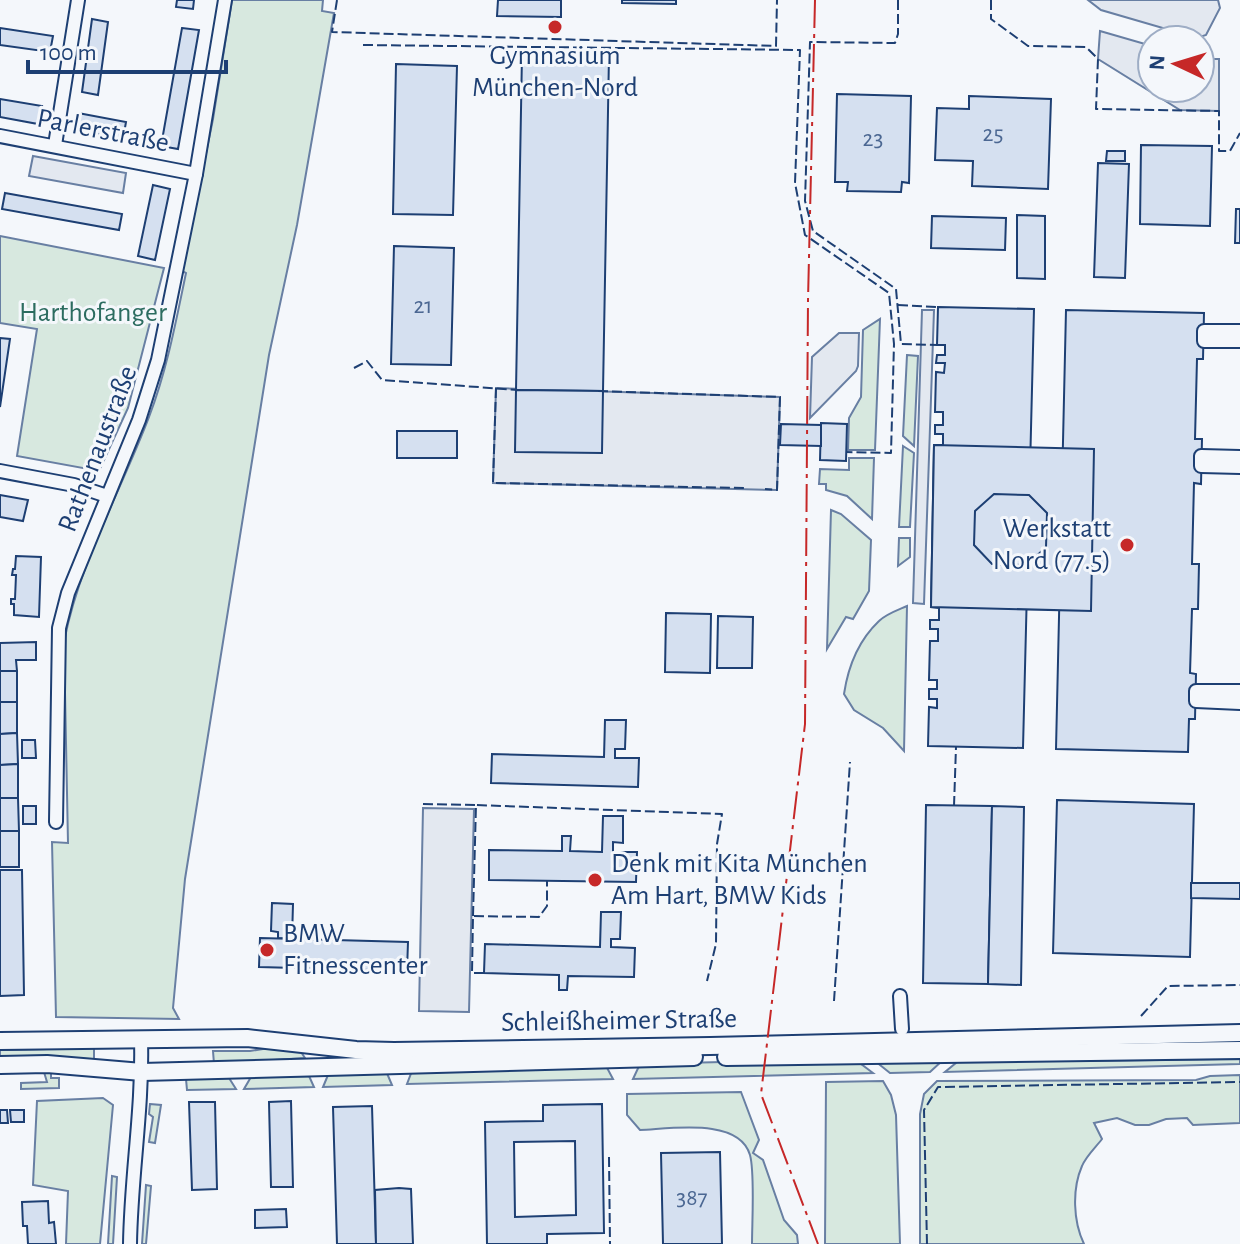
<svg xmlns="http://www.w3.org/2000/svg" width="1240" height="1244" viewBox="0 0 1240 1244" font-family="'Alegreya Sans',sans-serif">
<rect width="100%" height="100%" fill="#f4f7fb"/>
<!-- green -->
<g fill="#d7e8df" stroke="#687fa3" stroke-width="2">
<path d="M 232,0 L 323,0 L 322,11 L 334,13 L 297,225 L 269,355 L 185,879 L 173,1008 L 179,1019 L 56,1017 L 52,842 L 68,843 L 64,642 C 79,563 121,491 149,417 C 167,370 176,321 186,273 L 182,271 L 213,119 Z"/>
<path d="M 0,236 L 164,268 L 128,408 L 99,471 L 17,456 L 37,329 L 0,323 Z"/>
<path d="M 880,319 L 875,450 L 848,450 L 849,418 L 861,397 L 863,330 Z"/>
<path d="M 907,355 L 918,356 L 914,446 L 903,436 Z"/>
<path d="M 903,446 L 914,453 L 910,527 L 899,527 Z"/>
<path d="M 849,458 L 874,458 L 872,519 L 847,496 L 826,490 L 826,484 L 819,484 L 820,469 L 849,470 Z"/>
<path d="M 831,510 L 841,514 L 871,540 L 869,591 L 853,619 L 846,617 L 827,649 Z"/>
<path d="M 899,538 L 910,538 L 910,557 L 898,566 Z"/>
<path d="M 907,606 L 904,751 L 883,728 L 854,710 L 844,694 C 848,667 859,640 879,621 C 886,614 898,610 907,606 Z"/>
<path d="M 94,1048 L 94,1061 L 0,1060 L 0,1050 Z"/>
<path d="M 269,1048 L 301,1052 L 305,1058 L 214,1064 L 213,1051 L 250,1051 Z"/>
<path d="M 1007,1056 L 1079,1061 L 1240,1059 L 1240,1064 L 945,1072 L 962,1058 Z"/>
<path d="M 844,1059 L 857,1061 L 873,1073 L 633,1079 L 640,1064 Z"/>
<path d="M 943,1060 L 930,1072 L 890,1073 L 875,1061 Z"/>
<path d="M 605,1064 L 613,1079 L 407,1084 L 412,1071 Z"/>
<path d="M 386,1071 L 392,1085 L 323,1087 L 328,1075 Z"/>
<path d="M 44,1072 L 51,1072 L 51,1078 L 59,1078 L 59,1088 L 21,1089 L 21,1083 L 47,1082 Z"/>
<path d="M 1240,1075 L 1240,1123 L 1193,1125 L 1187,1118 L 1166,1119 L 1149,1125 L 1135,1125 L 1117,1118 L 1094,1123 L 1102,1139 C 1096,1147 1086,1156 1082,1166 C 1072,1189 1073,1221 1084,1244 L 920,1244 L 920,1114 L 924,1094 L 937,1081 L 1196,1080 L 1210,1076 Z"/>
<path d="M 309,1076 L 314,1087 L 244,1089 L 251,1077 Z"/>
<path d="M 229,1078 L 236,1089 L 187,1090 L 186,1079 Z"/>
<path d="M 883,1081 L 891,1095 L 896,1115 L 900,1244 L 825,1244 L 826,1082 Z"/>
<path d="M 741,1092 L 759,1140 L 753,1153 L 763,1160 L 784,1220 L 797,1235 L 798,1244 L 752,1244 C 752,1223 755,1173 750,1155 C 739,1117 670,1129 640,1130 L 627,1115 L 627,1094 Z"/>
<path d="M 103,1098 L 113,1105 L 100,1244 L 66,1244 L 68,1191 L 33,1185 L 37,1101 Z"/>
<path d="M 150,1104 L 161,1105 L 155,1143 L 149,1142 L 153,1117 L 149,1114 Z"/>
<path d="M 112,1176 L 117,1177 L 113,1244 L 108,1244 Z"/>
<path d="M 146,1185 L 151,1186 L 146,1244 L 142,1244 Z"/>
</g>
<!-- parking -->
<g fill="#e3e8f0" stroke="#687fa3" stroke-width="2">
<path d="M 1088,0 L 1218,0 L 1220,8 L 1206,35 L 1197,38 L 1101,10 Z"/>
<path d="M 1100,31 L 1152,46 L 1152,88 L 1200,88 L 1200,59 L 1219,59 L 1219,111 L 1180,110 L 1098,59 Z"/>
<path d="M 33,156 L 126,173 L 123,193 L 29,176 Z"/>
<path d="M 922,310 L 934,310 L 924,604 L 913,603 Z"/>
<path d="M 839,333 L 859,333 L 858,366 L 856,371 L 810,418 L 812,357 Z"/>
<path d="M 496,388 L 780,397 L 777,490 L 493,483 Z"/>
<path d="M 423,808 L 474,809 L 469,1012 L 419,1011 Z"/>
</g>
<!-- building -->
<g fill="#d5e0f0" stroke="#1d3f73" stroke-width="2" fill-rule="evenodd">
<path d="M 177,0 L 194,0 L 193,9 L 176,7 Z"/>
<path d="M 498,0 L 561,0 L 561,17 L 497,16 Z"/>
<path d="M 622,0 L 676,0 L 676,4 L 622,3 Z"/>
<path d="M 92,19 L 108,22 L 98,95 L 82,92 Z"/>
<path d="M 0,28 L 53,36 L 50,52 L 0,45 Z"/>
<path d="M 182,28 L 199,30 L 178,149 L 161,146 Z"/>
<path d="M 522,54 L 609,55 L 603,391 L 516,390 Z"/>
<path d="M 396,64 L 457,66 L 453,215 L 393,214 Z"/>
<path d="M 837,94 L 911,96 L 909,183 L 902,182 L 901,192 L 847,191 L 848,182 L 835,182 Z"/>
<path d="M 969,96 L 1051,99 L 1048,189 L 972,186 L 973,161 L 935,160 L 937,108 L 969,109 Z"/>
<path d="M 0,99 L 42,106 L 38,124 L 0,117 Z"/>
<path d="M 78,113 L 126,122 L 123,139 L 75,130 Z"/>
<path d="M 1141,145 L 1212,146 L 1210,226 L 1140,224 Z"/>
<path d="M 1107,151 L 1125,151 L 1125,161 L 1106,161 Z"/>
<path d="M 1098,163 L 1129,164 L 1125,278 L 1094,277 Z"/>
<path d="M 153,185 L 170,189 L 155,260 L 138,256 Z"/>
<path d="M 5,193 L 122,214 L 119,230 L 2,209 Z"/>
<path d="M 1236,209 L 1240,209 L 1240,243 L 1235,243 Z"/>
<path d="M 1017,215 L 1045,216 L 1045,279 L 1017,278 Z"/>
<path d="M 932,216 L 1006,218 L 1005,250 L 931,248 Z"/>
<path d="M 394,246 L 454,248 L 451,365 L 391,364 Z"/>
<path d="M 938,307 L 1034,309 L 1023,748 L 928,746 L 929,707 L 937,708 L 937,699 L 929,699 L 929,689 L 937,689 L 937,680 L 929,680 L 930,641 L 938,641 L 938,629 L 930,629 L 930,620 L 939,620 L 939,608 L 931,607 L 934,445 L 943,445 L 943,434 L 935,434 L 935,425 L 943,425 L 943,412 L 935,412 L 936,372 L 944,373 L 945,363 L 936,363 L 937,355 L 945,355 L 945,345 L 937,345 Z"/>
<path d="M 1066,310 L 1204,313 L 1203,359 L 1197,359 L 1195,439 L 1202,439 L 1201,484 L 1194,483 L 1192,564 L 1199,564 L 1198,609 L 1192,609 L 1190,673 L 1196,674 L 1195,719 L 1189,719 L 1188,752 L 1056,749 Z"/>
<path d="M 0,338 L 10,339 L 0,407 Z"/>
<path d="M 516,390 L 603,391 L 602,453 L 515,452 Z"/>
<path d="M 821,423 L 847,424 L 846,461 L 820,460 Z"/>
<path d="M 781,424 L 821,425 L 821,446 L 780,445 Z"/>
<rect x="397" y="431" width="60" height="27"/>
<path d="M 934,445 L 1094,449 L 1091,611 L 931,607 Z"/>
<path d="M 994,494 L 1029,495 L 1047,513 L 1046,547 L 1027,565 L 992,564 L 974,545 L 975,511 Z"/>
<path d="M 0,495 L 28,500 L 23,521 L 0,517 Z"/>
<path d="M 16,556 L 41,557 L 39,617 L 14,615 L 14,604 L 11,604 L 11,599 L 15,599 L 16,575 L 12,575 L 13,569 L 15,569 Z"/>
<path d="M 666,613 L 711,614 L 710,673 L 665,672 Z"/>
<path d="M 718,616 L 753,617 L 752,668 L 717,668 Z"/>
<path d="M 36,642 L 36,660 L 16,660 L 17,671 L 0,671 L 0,643 Z"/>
<rect x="0" y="671" width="17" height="31"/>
<path d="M 0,702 L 17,702 L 17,733 L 0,734 Z"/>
<path d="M 605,720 L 626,720 L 625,749 L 615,749 L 615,758 L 639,758 L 638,787 L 491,783 L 492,754 L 604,757 Z"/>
<path d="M 17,733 L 18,764 L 0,765 L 0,734 Z"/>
<path d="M 22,740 L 35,740 L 36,758 L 22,758 Z"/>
<path d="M 18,764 L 18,798 L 0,798 L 0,765 Z"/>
<path d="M 0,798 L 18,798 L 19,831 L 0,831 Z"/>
<path d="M 1057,800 L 1194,804 L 1190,957 L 1053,953 Z"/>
<path d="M 926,805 L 992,806 L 988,984 L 923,983 Z"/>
<rect x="23" y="806" width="13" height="18"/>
<path d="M 992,806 L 1024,807 L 1021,985 L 988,984 Z"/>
<path d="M 603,816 L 623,816 L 623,843 L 613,842 L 613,852 L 637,852 L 636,882 L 489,880 L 489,850 L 562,851 L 562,836 L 571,836 L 570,851 L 602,852 Z"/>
<rect x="0" y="831" width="19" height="36"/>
<path d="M 0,870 L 22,870 L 24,995 L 0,996 Z"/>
<path d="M 1191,883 L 1240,883 L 1240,899 L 1191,898 Z"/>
<path d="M 272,903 L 293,904 L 292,939 L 278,938 L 278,932 L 271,931 Z"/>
<path d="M 601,912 L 621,912 L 620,939 L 611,939 L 611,947 L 635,948 L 634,977 L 568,976 L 567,990 L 559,990 L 559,975 L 484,973 L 485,944 L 600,947 Z"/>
<path d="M 260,938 L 408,942 L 407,971 L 259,967 Z"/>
<path d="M 291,1101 L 293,1187 L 271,1187 L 269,1102 Z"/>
<path d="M 189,1102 L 215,1102 L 217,1189 L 192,1190 Z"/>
<path d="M 602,1104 L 604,1233 L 547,1234 L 547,1244 L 487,1244 L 485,1122 L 543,1121 L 543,1105 ZM 575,1141 L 576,1215 L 515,1217 L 514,1142 Z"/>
<path d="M 372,1106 L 376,1244 L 337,1244 L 333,1107 Z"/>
<path d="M 0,1110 L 7,1110 L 8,1123 L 0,1123 Z"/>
<path d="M 10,1110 L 24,1110 L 24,1122 L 11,1122 Z"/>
<path d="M 720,1152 L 722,1244 L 663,1244 L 661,1153 Z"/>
<path d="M 399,1188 L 411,1189 L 413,1244 L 376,1244 L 375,1190 Z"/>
<path d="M 48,1201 L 49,1223 L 54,1222 L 56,1244 L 28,1244 L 27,1226 L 23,1226 L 22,1202 Z"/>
<path d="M 286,1209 L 287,1227 L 255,1228 L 255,1210 Z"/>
</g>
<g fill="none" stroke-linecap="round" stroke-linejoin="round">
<defs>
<g id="street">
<path d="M 0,136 L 196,174"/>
<path d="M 55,145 L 78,0"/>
<path d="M 1240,331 L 1204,331 L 1204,341 L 1240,341"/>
<path d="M 1240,457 L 1201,456 L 1201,466 L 1240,467"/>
<path d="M 0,471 L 74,485 L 107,496"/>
<path d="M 1240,691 L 1196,691 L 1196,701 L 1240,703"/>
<path d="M 56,822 L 59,628 L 68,593 L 139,420 L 158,360 L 196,174 L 225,0"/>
<path d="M 900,996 L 902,1029"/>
<path d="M 130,1244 C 131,1175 143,1108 141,1039"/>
</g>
<g id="secondary">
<path d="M 0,1041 L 247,1038 L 356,1050 L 394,1051 L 710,1046 L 1240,1033"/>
<path d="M 726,1057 L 1240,1050"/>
<path d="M 0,1065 L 47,1064 L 142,1072 L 694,1057"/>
</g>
</defs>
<!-- street casing -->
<use href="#street" stroke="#1d3f73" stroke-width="16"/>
<!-- secondary casing -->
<use href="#secondary" stroke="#1d3f73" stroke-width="20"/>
<!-- street -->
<use href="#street" stroke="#f4f7fb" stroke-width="12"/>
<!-- secondary -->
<use href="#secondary" stroke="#f4f7fb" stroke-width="16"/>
<!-- fence -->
<g stroke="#1d3f73" stroke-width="2" stroke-dasharray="10 4" stroke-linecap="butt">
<path d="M 337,0 L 332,32 L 776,46 L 777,0"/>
<path d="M 898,0 L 898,34 L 895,43 L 810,42 L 805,201 L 813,231 L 896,289 L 901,344 L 937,345"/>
<path d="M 991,0 L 991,19 L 1028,46 L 1086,47 L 1098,59 L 1096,109 L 1219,111 L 1219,151 L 1230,151 L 1240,133"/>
<path d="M 363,45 L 800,50 L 795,183 L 805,235 L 889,293 L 894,344 L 891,453 L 846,452"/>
<path d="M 898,305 L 938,307"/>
<path d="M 354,368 L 367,361 L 382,380 L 518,390"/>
<path d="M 496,388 L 493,483 L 744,488"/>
<path d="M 598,391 L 780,397 L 777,490 L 765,489"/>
<path d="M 423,804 L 476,805"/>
<path d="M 954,806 L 956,747"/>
<path d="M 473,916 L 476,805 L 722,814 L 717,844 L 716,944 L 707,981"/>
<path d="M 484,973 L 472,973 L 473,916 L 539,917 L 547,906 L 547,881"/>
<path d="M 834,1001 L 850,762"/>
<path d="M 1141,1016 L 1168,986 L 1240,985"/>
<path d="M 609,1157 L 610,1244"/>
<path d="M 927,1244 L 924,1110 L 938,1087 L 1240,1082"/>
</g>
<!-- power -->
<path stroke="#c62828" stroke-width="2" stroke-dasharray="28 6 4 6" stroke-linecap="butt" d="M 815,0 L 808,300 L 805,724 L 761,1094 L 818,1244"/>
</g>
<!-- markers -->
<g fill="#c62828" stroke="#f4f7fb" stroke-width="3">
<circle cx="555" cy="27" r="8"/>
<circle cx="1127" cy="545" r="8"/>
<circle cx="595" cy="880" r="8"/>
<circle cx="267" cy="950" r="8"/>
</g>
<g text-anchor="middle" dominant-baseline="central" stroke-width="6" stroke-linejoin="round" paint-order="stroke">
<!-- number labels -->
<g font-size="24" fill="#4b6792">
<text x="993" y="134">25</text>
<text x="873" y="139">23</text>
<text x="423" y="306">21</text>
<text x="692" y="1198">387</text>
</g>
<!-- poi labels -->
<g font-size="28" fill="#1d3f73" stroke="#f4f7fb" text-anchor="start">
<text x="555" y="56" text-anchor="middle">Gymnasium<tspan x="555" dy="32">München-Nord</tspan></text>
<text x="1111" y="529" text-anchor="end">Werkstatt<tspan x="1111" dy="32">Nord (77.5)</tspan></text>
<text x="611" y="864">Denk mit Kita München<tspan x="611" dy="32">Am Hart, BMW Kids</tspan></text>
<text x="283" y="934">BMW<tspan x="283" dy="32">Fitnesscenter</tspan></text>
</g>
<!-- street labels -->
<g font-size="28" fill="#1d3f73" stroke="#f4f7fb">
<text transform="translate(103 131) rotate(11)">Parlerstraße</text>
<text transform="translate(98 449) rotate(-69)">Rathenaustraße</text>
<text transform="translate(619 1021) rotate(-1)">Schleißheimer Straße</text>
</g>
<!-- park labels -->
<g font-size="28" fill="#2c6c60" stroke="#f4f7fb">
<text x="93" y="313">Harthofanger</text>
</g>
</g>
<!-- north arrow -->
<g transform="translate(1176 64) rotate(274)"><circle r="38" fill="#f4f7fb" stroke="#9eadc5" stroke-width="2"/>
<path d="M0-6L14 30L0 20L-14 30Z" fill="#c62828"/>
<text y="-12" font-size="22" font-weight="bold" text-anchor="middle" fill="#1d3f73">N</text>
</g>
<!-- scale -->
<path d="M28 60v12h198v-12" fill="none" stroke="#1d3f73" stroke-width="4"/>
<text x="40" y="60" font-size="24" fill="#1d3f73" stroke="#f4f7fb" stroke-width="6" paint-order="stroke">100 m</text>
</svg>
